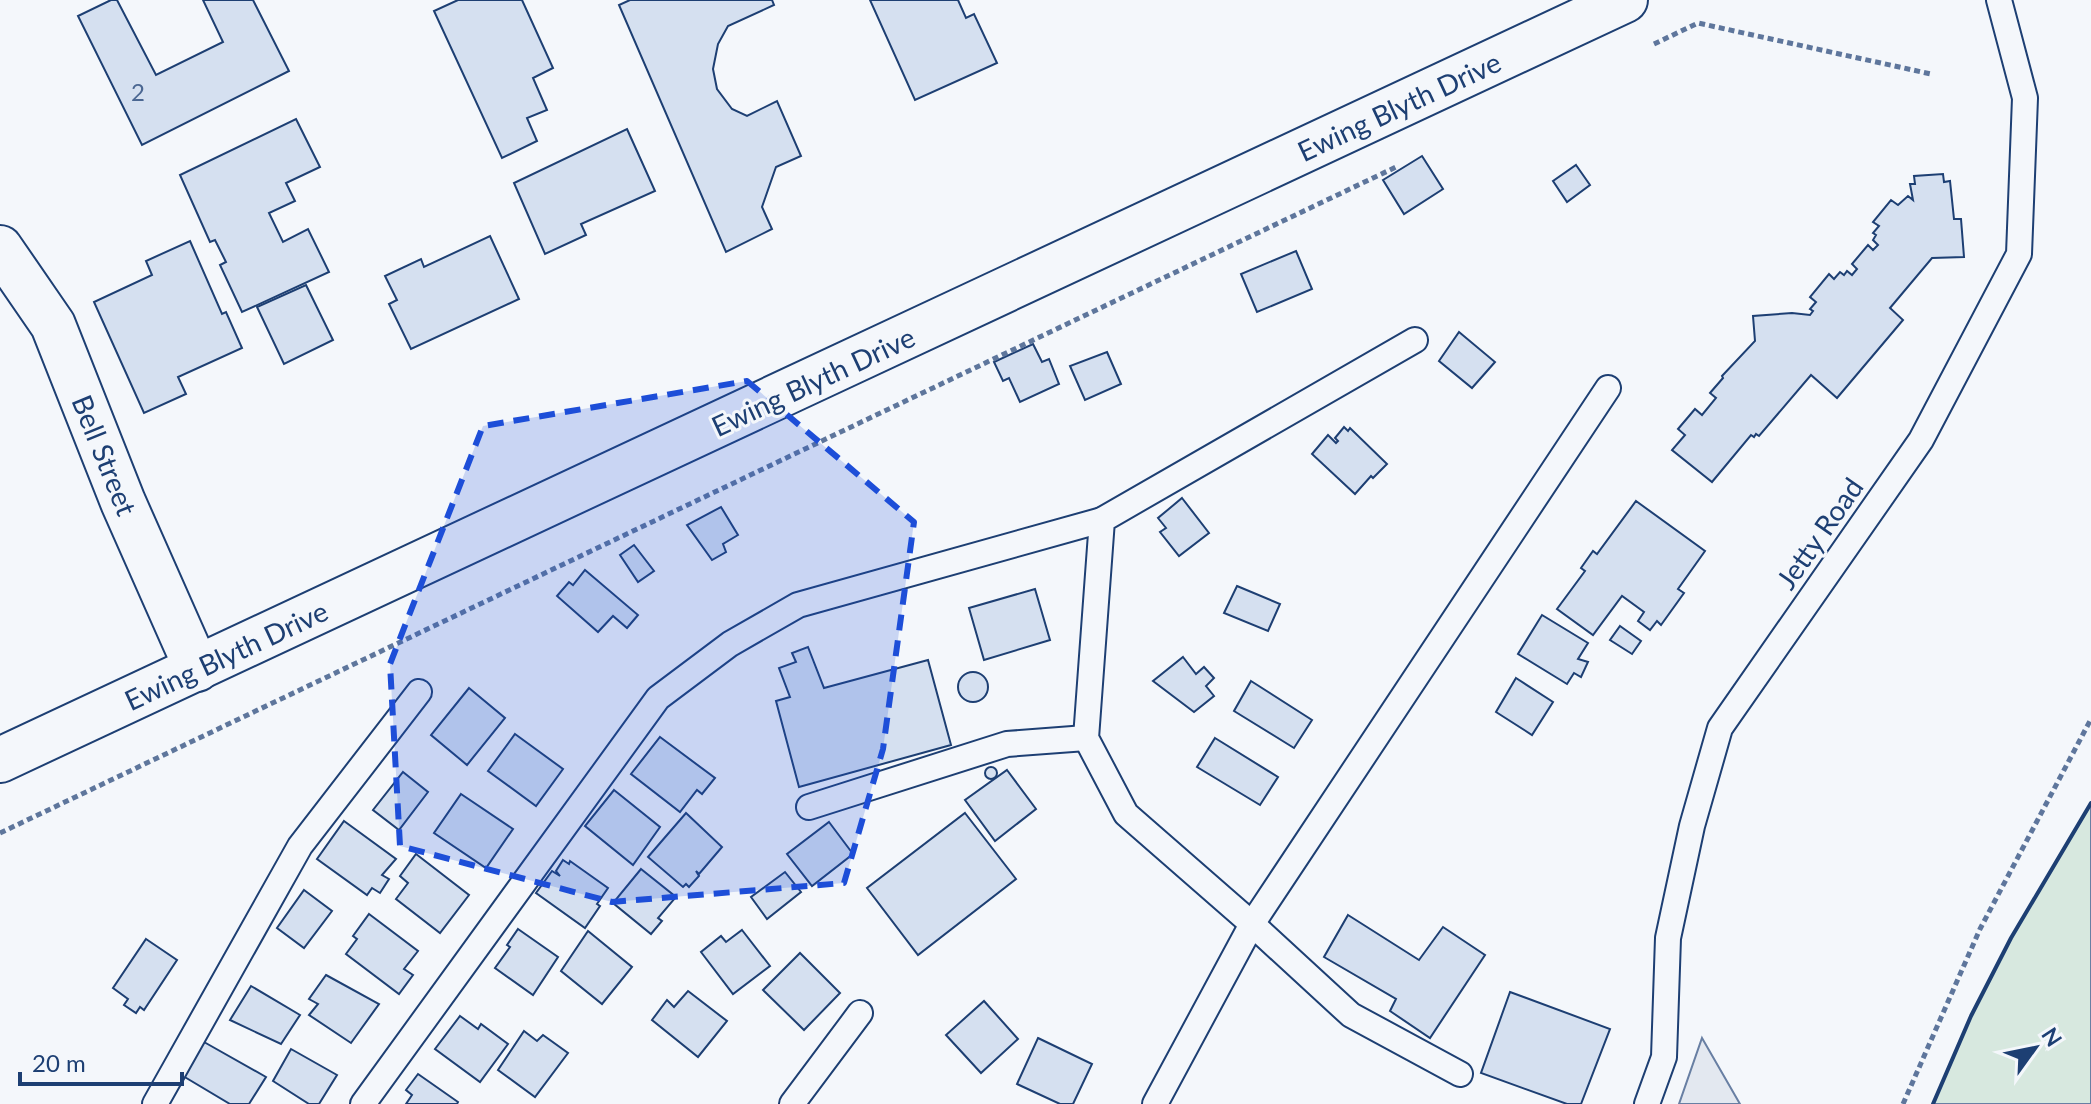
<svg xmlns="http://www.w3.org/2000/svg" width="2091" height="1104" viewBox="0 0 2091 1104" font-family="Lato,sans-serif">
<rect width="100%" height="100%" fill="#f4f7fb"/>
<!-- green -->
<path fill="#d7e8df" stroke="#687fa3" stroke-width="2" d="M 2091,803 L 2091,1104 L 1933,1104 L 1971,1016 L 2011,938 Z"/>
<!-- parking -->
<path fill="#e3e8f0" stroke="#687fa3" stroke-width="2" d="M 1702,1038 L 1740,1104 L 1679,1104 Z"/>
<!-- building -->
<g fill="#d5e0f0" stroke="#1d3f73" stroke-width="2">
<path d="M 111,0 L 117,0 L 156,75 L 223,42 L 203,0 L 253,0 L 289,71 L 142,145 L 78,16 Z"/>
<path d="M 458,0 L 522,0 L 553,68 L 533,78 L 547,110 L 527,118 L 537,141 L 502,158 L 434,11 Z"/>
<path d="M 630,0 L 772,0 L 774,5 L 728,26 L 718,44 L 713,69 L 717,89 L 732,109 L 747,116 L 777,101 L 801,156 L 776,167 L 762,207 L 772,229 L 726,252 L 619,5 Z"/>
<path d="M 870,0 L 958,0 L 966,18 L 974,14 L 997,63 L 915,100 Z"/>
<path d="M 296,119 L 320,167 L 286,183 L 295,201 L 269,213 L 283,242 L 308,229 L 329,272 L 242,312 L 220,265 L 226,262 L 215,240 L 210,242 L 180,175 Z"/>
<path d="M 627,129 L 655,191 L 581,224 L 586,235 L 545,254 L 514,183 Z"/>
<path d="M 1422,156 L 1443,189 L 1404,214 L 1383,180 Z"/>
<path d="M 1576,165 L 1590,185 L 1567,202 L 1553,181 Z"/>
<path d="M 1943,174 L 1944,182 L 1950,181 L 1954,219 L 1961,219 L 1964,257 L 1932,258 L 1890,308 L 1903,320 L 1837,398 L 1811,375 L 1759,436 L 1756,434 L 1754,437 L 1751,435 L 1712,482 L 1672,450 L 1685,435 L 1678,429 L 1695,409 L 1702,415 L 1716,398 L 1710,393 L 1723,378 L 1722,376 L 1755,341 L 1753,316 L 1792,313 L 1810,315 L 1813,311 L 1810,309 L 1816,302 L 1810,297 L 1829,274 L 1834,279 L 1840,272 L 1844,275 L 1847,271 L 1852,275 L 1857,269 L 1852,264 L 1868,245 L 1873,250 L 1878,245 L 1873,240 L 1876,235 L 1873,233 L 1879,226 L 1873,222 L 1891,200 L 1898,205 L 1908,196 L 1913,200 L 1910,184 L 1915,184 L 1914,176 Z"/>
<path d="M 490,236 L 519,299 L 411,349 L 389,304 L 397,300 L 385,276 L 421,259 L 424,267 Z"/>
<path d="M 190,241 L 222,314 L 226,312 L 242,348 L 178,377 L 186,394 L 144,413 L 94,302 L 152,275 L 146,261 Z"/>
<path d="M 1296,251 L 1312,289 L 1257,312 L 1241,274 Z"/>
<path d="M 306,285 L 333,340 L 284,364 L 257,307 Z"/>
<path d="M 1459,332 L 1495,362 L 1472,388 L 1439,361 Z"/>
<path d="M 1033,344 L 1042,362 L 1049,359 L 1059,384 L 1020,402 L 1009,378 L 1003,381 L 994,362 Z"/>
<path d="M 1107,352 L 1121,384 L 1085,400 L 1070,366 Z"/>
<path d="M 1344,427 L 1348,431 L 1350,428 L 1387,464 L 1373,478 L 1371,476 L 1355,494 L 1312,454 L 1328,435 L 1336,443 L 1338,441 L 1335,438 Z"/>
<path d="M 1182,498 L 1209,533 L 1179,556 L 1160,532 L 1166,528 L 1158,518 Z"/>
<path d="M 1636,501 L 1705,551 L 1678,589 L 1684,593 L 1661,625 L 1657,621 L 1650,630 L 1638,621 L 1644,612 L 1622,596 L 1593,635 L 1557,609 L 1585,571 L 1581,568 L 1593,551 L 1597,554 Z"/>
<path d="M 721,507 L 738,535 L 723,544 L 726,552 L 712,560 L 687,525 Z"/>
<path d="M 634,545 L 654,571 L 638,582 L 620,555 Z"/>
<path d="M 585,570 L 638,615 L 627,628 L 613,616 L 598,632 L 557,596 L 569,582 L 573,585 Z"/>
<path d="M 1237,586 L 1280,604 L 1268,631 L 1224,613 Z"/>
<path d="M 1035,589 L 1050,640 L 984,660 L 969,608 Z"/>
<path d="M 1542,615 L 1588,643 L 1578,659 L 1588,662 L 1581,677 L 1574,673 L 1567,684 L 1518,654 Z"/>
<path d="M 1620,626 L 1641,641 L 1632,654 L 1610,640 Z"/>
<path d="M 808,647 L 824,688 L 928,660 L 951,745 L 799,787 L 776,701 L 790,697 L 779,668 L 796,662 L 792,653 Z"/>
<path d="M 1183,657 L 1196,674 L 1204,667 L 1214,678 L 1206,686 L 1214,696 L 1194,712 L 1153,681 Z"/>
<circle cx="973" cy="687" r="15"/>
<path d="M 1516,678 L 1553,702 L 1532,735 L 1496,712 Z"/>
<path d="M 1251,681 L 1312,720 L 1294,748 L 1234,711 Z"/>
<path d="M 469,688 L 505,718 L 467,765 L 431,735 Z"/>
<path d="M 515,734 L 563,769 L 536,806 L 488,771 Z"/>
<path d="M 660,737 L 715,778 L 702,794 L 697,790 L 680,812 L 631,774 Z"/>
<path d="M 1215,738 L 1278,777 L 1260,805 L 1197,767 Z"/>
<circle cx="991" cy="773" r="6"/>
<path d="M 1007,770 L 1036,809 L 995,841 L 965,800 Z"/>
<path d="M 403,772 L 428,792 L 399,830 L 373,810 Z"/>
<path d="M 614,790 L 660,827 L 633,865 L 585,826 Z"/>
<path d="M 461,794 L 513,829 L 486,868 L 434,833 Z"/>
<path d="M 686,813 L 722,847 L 699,874 L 696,871 L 699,876 L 689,887 L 686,884 L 683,887 L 648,857 Z"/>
<path d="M 965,813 L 1016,879 L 918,955 L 867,888 Z"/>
<path d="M 344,821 L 396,859 L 382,875 L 389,879 L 380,893 L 372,888 L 367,895 L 317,859 Z"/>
<path d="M 829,822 L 853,854 L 812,886 L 787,854 Z"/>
<path d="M 416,854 L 469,895 L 440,933 L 396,899 L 408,883 L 400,876 Z"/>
<path d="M 563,860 L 569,864 L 570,861 L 608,888 L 597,904 L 600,906 L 585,928 L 536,893 L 552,871 L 560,876 L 556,871 Z"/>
<path d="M 641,869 L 676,897 L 658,918 L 662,921 L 651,934 L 613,903 Z"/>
<path d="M 785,872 L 801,892 L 767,919 L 751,897 Z"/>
<path d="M 304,890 L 332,911 L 304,948 L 277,928 Z"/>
<path d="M 369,914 L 418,951 L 404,969 L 413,975 L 399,994 L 346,954 L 357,939 L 353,936 Z"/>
<path d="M 1348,915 L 1419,960 L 1443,927 L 1485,955 L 1430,1038 L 1390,1011 L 1396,999 L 1324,957 Z"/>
<path d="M 518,929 L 558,957 L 533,995 L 495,968 L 510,947 L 507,945 Z"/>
<path d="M 742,930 L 770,966 L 733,994 L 701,952 L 721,936 L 726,942 Z"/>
<path d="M 588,931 L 632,967 L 602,1004 L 561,971 Z"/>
<path d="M 146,939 L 177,960 L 144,1010 L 140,1007 L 136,1013 L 124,1005 L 128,999 L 113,988 Z"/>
<path d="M 800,953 L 840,993 L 804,1030 L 763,990 Z"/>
<path d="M 326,975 L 379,1004 L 351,1043 L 309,1015 L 318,1004 L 309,999 Z"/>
<path d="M 251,986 L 300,1015 L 281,1044 L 230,1020 Z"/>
<path d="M 688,991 L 727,1021 L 698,1057 L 652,1020 L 667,1000 L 674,1007 Z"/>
<path d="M 1510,992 L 1610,1029 L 1581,1104 L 1567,1104 L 1481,1073 Z"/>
<path d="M 984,1001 L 1018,1039 L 981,1073 L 946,1035 Z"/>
<path d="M 460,1016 L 478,1029 L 481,1024 L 508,1044 L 480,1082 L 435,1049 Z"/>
<path d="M 524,1031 L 537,1041 L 543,1035 L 568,1053 L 535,1097 L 498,1070 Z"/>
<path d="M 1038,1038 L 1092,1064 L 1073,1104 L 1060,1104 L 1017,1084 Z"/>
<path d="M 204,1042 L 266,1077 L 249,1104 L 230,1104 L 183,1076 Z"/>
<path d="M 291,1049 L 337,1075 L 319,1104 L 309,1104 L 273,1081 Z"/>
<path d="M 418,1074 L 458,1102 L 457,1104 L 406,1104 L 412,1095 L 406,1090 Z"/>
</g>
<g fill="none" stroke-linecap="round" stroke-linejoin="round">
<defs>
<g id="service">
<path d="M 1415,340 L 1102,520 L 1086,738 L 1126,814 L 1252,924 L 1351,1015 L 1460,1074"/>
<path d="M 809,807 L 1007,744 L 1086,738"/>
<path d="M 155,1104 L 300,846 L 419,692"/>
<path d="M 363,1104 L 658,698 L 730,644 L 798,605 L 1102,520"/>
<path d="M 792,1104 L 860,1013"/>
<path d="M 1155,1104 L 1252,924 L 1608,388"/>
<path d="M 1647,1104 L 1664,1057 L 1668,938 L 1692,826 L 1720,728 L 1921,440 L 2019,254 L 2025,98 L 1999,0"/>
</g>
<path id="minor" d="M 0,248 L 53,325 L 123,502 L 197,669"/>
<path id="tertiary" d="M 0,760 L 1625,0"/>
</defs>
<!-- service casing -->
<use href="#service" stroke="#1d3f73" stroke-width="28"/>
<!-- minor casing -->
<use href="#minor" stroke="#1d3f73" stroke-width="48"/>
<!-- tertiary casing -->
<use href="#tertiary" stroke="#1d3f73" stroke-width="48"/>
<!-- path -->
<g stroke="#5e769c" stroke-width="5" stroke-dasharray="6 4" stroke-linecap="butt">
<path d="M 1654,44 L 1698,23 L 1931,74"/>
<path d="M 0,833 L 1396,167"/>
<path d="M 1903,1104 L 1980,929 L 2091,719"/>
</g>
<!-- service -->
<use href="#service" stroke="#f4f7fb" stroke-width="24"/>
<!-- minor -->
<use href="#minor" stroke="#f4f7fb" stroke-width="44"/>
<!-- tertiary -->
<use href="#tertiary" stroke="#f4f7fb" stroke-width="44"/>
<!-- wall -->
<path stroke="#1d3f73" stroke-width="4" d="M 1933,1104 L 1971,1016 L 2011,938 L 2091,803"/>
</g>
<!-- marked area -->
<path fill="#1d4ed8" fill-opacity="0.2" stroke="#1d4ed8" stroke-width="6" stroke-dasharray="16 10" stroke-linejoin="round" d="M 747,381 L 914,522 L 883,749 L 844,883 L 612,902 L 400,846 L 390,664 L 483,426 Z"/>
<g text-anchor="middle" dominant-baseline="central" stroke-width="6" stroke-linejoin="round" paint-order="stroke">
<!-- number labels -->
<g font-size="24" fill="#4b6792">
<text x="138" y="91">2</text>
</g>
<!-- street labels -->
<g font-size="28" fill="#1d3f73" stroke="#f4f7fb">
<text transform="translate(1399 106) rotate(-25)">Ewing Blyth Drive</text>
<text transform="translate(813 381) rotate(-25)">Ewing Blyth Drive</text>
<text transform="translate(105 455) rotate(68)">Bell Street</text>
<text transform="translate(1819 533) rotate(-55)">Jetty Road</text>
<text transform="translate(226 655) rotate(-25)">Ewing Blyth Drive</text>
</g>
</g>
<!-- north arrow -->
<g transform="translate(2035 1048) rotate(57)" stroke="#f4f7fb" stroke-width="6" paint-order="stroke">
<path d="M0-6L14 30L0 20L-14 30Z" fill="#1d3f73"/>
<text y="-12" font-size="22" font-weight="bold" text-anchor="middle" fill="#1d3f73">N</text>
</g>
<!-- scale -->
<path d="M20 1072v12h162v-12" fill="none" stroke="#1d3f73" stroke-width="4"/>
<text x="32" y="1072" font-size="24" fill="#1d3f73" stroke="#f4f7fb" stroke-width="6" paint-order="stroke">20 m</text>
</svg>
